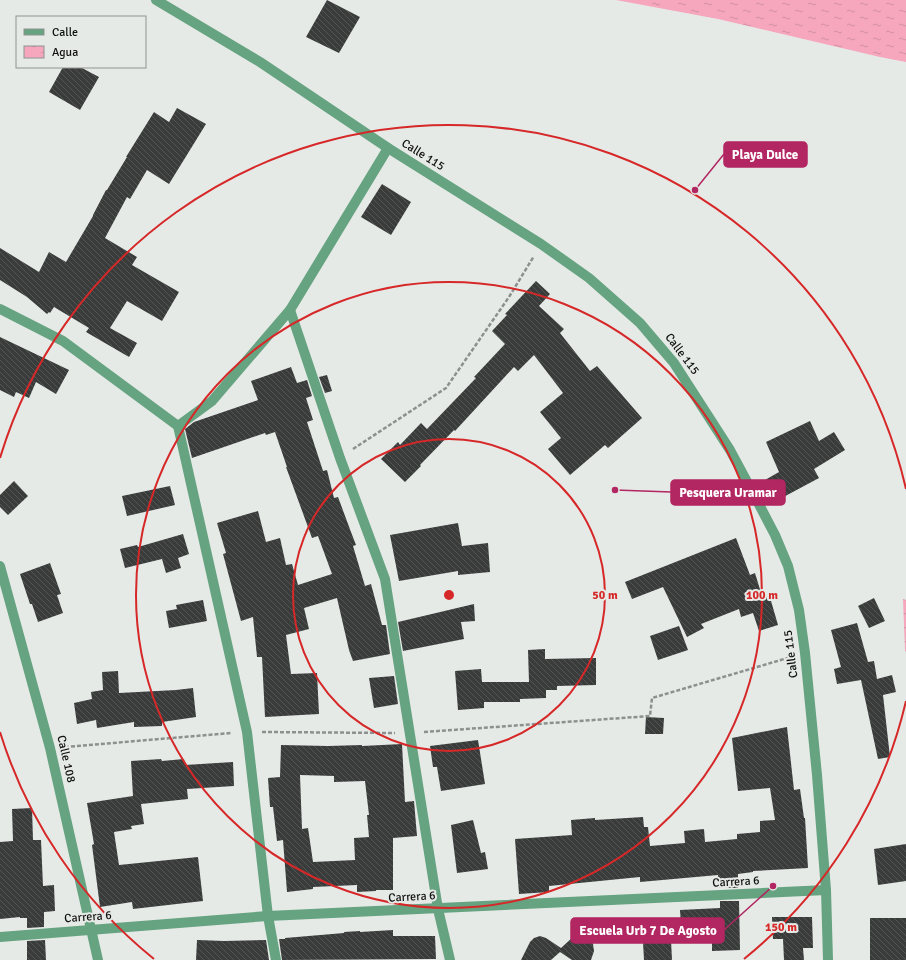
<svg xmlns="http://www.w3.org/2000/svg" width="906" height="960" viewBox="0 0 906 960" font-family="Signika,sans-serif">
<defs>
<pattern id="water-ripples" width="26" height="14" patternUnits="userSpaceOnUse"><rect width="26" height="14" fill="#f6a7be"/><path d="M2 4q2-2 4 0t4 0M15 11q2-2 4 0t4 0" fill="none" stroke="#d28fa2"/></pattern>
<pattern id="building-back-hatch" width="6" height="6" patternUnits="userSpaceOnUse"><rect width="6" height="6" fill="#393c3b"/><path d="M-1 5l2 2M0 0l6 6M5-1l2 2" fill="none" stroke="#525554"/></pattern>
</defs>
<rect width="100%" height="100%" fill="#e6eae7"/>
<!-- water -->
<g fill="url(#water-ripples)">
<path d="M 616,0 L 906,0 L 906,62 L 880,57 L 718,19 Z"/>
<path d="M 903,599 L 906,600 L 906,652 L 905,651 Z"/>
</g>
<!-- building -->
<g fill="url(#building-back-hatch)" fill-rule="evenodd">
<path d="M 327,0 L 360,17 L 339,53 L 306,37 Z"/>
<path d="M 63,67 L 80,67 L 99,77 L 80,110 L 49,92 Z"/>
<path d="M 177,108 L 206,124 L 169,184 L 147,170 L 130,199 L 127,197 L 105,238 L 137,257 L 132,265 L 179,292 L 162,321 L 127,301 L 110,328 L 137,343 L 129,357 L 86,332 L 89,328 L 54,307 L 50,313 L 49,312 L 47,314 L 27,297 L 0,280 L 0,248 L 39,272 L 49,252 L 66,262 L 93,216 L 93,215 L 106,190 L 107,190 L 127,157 L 126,157 L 154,112 L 169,122 Z"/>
<path d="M 382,184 L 411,202 L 391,235 L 361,217 Z"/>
<path d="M 536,281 L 550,294 L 539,306 L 564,329 L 560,333 L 590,371 L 597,366 L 642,418 L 608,448 L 605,445 L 570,475 L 548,449 L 561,438 L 540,412 L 563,393 L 534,355 L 518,371 L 514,367 L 455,431 L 454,430 L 420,465 L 421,466 L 405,482 L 381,459 L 398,442 L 400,445 L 421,423 L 427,429 L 476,378 L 474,377 L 505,344 L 492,331 L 507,315 L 505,314 Z"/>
<path d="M 0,337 L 69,370 L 56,394 L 36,382 L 29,398 L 16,392 L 14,397 L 0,390 Z"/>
<path d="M 291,367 L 297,383 L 307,380 L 312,396 L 306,398 L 313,420 L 307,422 L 323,471 L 327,470 L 334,498 L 338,497 L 351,532 L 356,545 L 353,546 L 365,586 L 371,584 L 382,625 L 386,625 L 390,654 L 353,661 L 349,650 L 337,598 L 304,608 L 309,629 L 286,635 L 291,674 L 317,673 L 319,714 L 265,717 L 262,657 L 257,657 L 253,617 L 241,621 L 223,554 L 226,553 L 217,523 L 258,511 L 266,542 L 280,538 L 286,565 L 292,564 L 298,585 L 332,574 L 318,536 L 312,538 L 286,467 L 287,467 L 275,432 L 266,435 L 265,433 L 192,458 L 185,429 L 194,422 L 258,400 L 251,381 Z"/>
<path d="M 327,375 L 332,391 L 325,393 L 319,377 Z"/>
<path d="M 810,421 L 819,441 L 834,432 L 845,450 L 814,469 L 819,478 L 776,501 L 765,480 L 779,472 L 766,442 Z"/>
<path d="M 14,481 L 28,496 L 8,515 L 0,507 L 0,495 Z"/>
<path d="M 170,486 L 175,505 L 127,516 L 122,496 Z"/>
<path d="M 458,523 L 462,546 L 488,543 L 490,572 L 458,575 L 458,571 L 399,581 L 390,535 Z"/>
<path d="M 183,534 L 189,554 L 178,558 L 181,568 L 166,573 L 162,559 L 125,568 L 120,549 L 137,545 L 138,547 Z"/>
<path d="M 736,538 L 750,575 L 755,573 L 762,596 L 769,594 L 778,625 L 759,631 L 753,613 L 741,617 L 739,609 L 701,624 L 704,628 L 687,637 L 663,587 L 632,599 L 625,582 Z"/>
<path d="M 50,563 L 61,594 L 57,595 L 63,613 L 38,622 L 32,604 L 30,604 L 20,574 Z"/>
<path d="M 874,598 L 885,621 L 869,628 L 858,606 Z"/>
<path d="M 203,600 L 207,621 L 169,628 L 166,611 L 177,609 L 176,605 Z"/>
<path d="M 474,604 L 475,621 L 461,622 L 464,639 L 403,651 L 398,622 Z"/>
<path d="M 857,623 L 868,662 L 874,661 L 877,679 L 892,675 L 896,692 L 883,695 L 890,757 L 878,759 L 861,680 L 837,684 L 834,669 L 841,667 L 831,630 Z"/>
<path d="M 679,626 L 688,650 L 658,660 L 650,636 Z"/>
<path d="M 545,649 L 545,659 L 596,658 L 596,685 L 557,686 L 557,690 L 546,690 L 546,698 L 520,699 L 520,702 L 484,702 L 484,708 L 458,710 L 455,671 L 481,669 L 482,682 L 529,682 L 528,650 Z"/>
<path d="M 118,671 L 119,693 L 176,690 L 193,688 L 196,717 L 162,722 L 162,726 L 134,727 L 134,722 L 97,728 L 96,720 L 77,724 L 74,703 L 92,699 L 91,692 L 103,690 L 102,672 Z"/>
<path d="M 394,676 L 398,704 L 374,708 L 369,678 Z"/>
<path d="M 646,717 L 664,718 L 663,734 L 645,734 Z"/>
<path d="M 787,727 L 794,790 L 800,789 L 804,818 L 805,818 L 808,868 L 753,871 L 753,872 L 738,874 L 738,888 L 719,888 L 718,875 L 640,882 L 640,877 L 549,886 L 549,892 L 519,894 L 515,839 L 572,835 L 571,820 L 595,818 L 595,820 L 643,817 L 644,827 L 648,827 L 650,846 L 685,843 L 684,831 L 704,829 L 705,842 L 737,839 L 737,834 L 760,832 L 760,821 L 775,820 L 770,788 L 738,791 L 732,738 Z"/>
<path d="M 478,740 L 485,784 L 441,791 L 437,767 L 433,767 L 430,746 Z"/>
<path d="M 402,744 L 405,802 L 414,801 L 417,836 L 393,838 L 393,890 L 376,890 L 376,891 L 357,892 L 357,885 L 313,887 L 313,889 L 287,892 L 283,840 L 277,841 L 273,807 L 270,807 L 268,778 L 280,777 L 281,745 L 328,746 L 362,745 L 362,746 ZM 300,775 L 334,776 L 334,782 L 365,781 L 369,815 L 367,815 L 369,837 L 354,838 L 355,860 L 313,862 L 308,828 L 302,829 Z"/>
<path d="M 161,759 L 162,761 L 184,759 L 185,765 L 233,762 L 234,786 L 187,789 L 188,799 L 141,804 L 144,824 L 131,826 L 132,829 L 114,832 L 119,865 L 198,857 L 203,901 L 133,909 L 132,902 L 100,907 L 92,845 L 94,844 L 87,803 L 133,796 L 131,761 Z"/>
<path d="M 32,808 L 33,840 L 41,840 L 43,886 L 54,885 L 55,911 L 44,912 L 44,927 L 27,928 L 27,918 L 20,918 L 20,917 L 0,919 L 0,842 L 13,841 L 12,809 Z"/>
<path d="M 473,820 L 481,853 L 485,852 L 488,869 L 457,873 L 451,825 Z"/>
<path d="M 906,844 L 906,881 L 878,885 L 874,849 Z"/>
<path d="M 720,901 L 739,901 L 740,950 L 712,951 L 712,939 L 682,941 L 680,910 L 720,908 Z"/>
<path d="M 772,917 L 812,917 L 813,948 L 803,948 L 804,960 L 784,960 L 783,939 L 773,939 Z"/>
<rect x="870" y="918" width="36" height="42"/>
<path d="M 393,930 L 393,936 L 435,936 L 436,959 L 282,960 L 279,939 L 285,939 L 285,938 L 344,933 L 344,932 L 360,931 L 360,932 Z"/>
<path d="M 579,934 L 585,935 L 590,939 L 593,944 L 594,951 L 591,960 L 572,960 L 560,952 L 551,960 L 521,960 L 530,942 L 534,938 L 540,936 L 546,938 L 561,948 L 573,937 Z"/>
<path d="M 45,940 L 46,960 L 27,960 L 27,941 Z"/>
<path d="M 197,940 L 224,941 L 266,940 L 269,960 L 196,960 Z"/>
<path d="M 671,940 L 672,960 L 644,960 L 643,942 Z"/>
</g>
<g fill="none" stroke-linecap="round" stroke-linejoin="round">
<!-- path -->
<g stroke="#8d908e" stroke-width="2.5" stroke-dasharray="4 2" stroke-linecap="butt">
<path d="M 353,449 L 446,388 L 509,297 L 534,256"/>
<path d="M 262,732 L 395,733"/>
<path d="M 424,732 L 650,716 L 652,698 L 791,657"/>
<path d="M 65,747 L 231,733"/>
</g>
<!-- minor -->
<g stroke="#66a381" stroke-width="10">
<path d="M 156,0 L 260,62 L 388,148 L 541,244 L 589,278 L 640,323 L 674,363 L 730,450 L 751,489 L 775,535 L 788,566 L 799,610 L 805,653 L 817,775 L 826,890 L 828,960"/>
<path d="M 0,309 L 63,341 L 178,426 L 247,732 L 268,916 L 276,960"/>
<path d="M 290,310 L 340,458 L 385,579 L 438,909 L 450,960"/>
<path d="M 178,426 L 212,401 L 290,310 L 388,148"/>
<path d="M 0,566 L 50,748 L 98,960"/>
<path d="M 0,937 L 268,916 L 826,890"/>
</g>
</g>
<!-- distance rings -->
<g fill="none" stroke="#d62828" stroke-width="2">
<circle cx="449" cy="595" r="156"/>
<circle cx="449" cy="595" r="313"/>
<path d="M906 701A469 469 0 0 1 744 959M154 959A469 469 0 0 1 0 732M0 458A469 469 0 0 1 906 489"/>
</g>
<g text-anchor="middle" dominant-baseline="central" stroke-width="4" stroke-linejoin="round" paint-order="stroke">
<!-- street labels -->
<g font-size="12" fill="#101110" stroke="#e6eae7">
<text transform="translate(423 155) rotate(32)">Calle 115</text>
<text transform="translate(682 354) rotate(53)">Calle 115</text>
<text transform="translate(791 654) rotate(-97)">Calle 115</text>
<text transform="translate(66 759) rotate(77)">Calle 108</text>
<text transform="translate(736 882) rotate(-3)">Carrera 6</text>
<text transform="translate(412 897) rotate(-3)">Carrera 6</text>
<text transform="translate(88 917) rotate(-4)">Carrera 6</text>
</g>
</g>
<circle cx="449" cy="595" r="6" fill="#d62828" stroke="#e6eae7" stroke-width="2"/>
<g font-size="12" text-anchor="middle" font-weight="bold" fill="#d62828" stroke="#e6eae7" stroke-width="4" stroke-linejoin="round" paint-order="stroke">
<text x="605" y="599">50 m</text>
<text x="762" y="599">100 m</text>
<text x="781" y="931">150 m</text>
</g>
<!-- callouts -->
<path fill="none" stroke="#b22662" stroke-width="1.5" d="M695 190L724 154M615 490L671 492M773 886L724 930"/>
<g fill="#b22662" stroke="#e6eae7" stroke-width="1.5">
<circle cx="695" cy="190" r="4"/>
<circle cx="615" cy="490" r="4"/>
<circle cx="773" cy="886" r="4"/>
</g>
<g fill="#b22662" stroke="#b22662" stroke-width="1.5">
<rect x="724" y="142" width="83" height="25" rx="4"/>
<rect x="671" y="480" width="114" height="25" rx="4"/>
<rect x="571" y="918" width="153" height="25" rx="4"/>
</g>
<g font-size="13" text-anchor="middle" font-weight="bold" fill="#fff">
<text x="765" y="159">Playa Dulce</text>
<text x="728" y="497">Pesquera Uramar</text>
<text x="648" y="935">Escuela Urb 7 De Agosto</text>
</g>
<!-- legend -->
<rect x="16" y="16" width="130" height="52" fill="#e6eae7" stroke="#909391"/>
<rect x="24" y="29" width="20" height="6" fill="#66a381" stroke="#909391"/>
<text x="52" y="36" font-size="12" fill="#101110">Calle</text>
<rect x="24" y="46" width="20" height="12" fill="url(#water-ripples)" stroke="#909391"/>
<text x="52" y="56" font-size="12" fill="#101110">Agua</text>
</svg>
